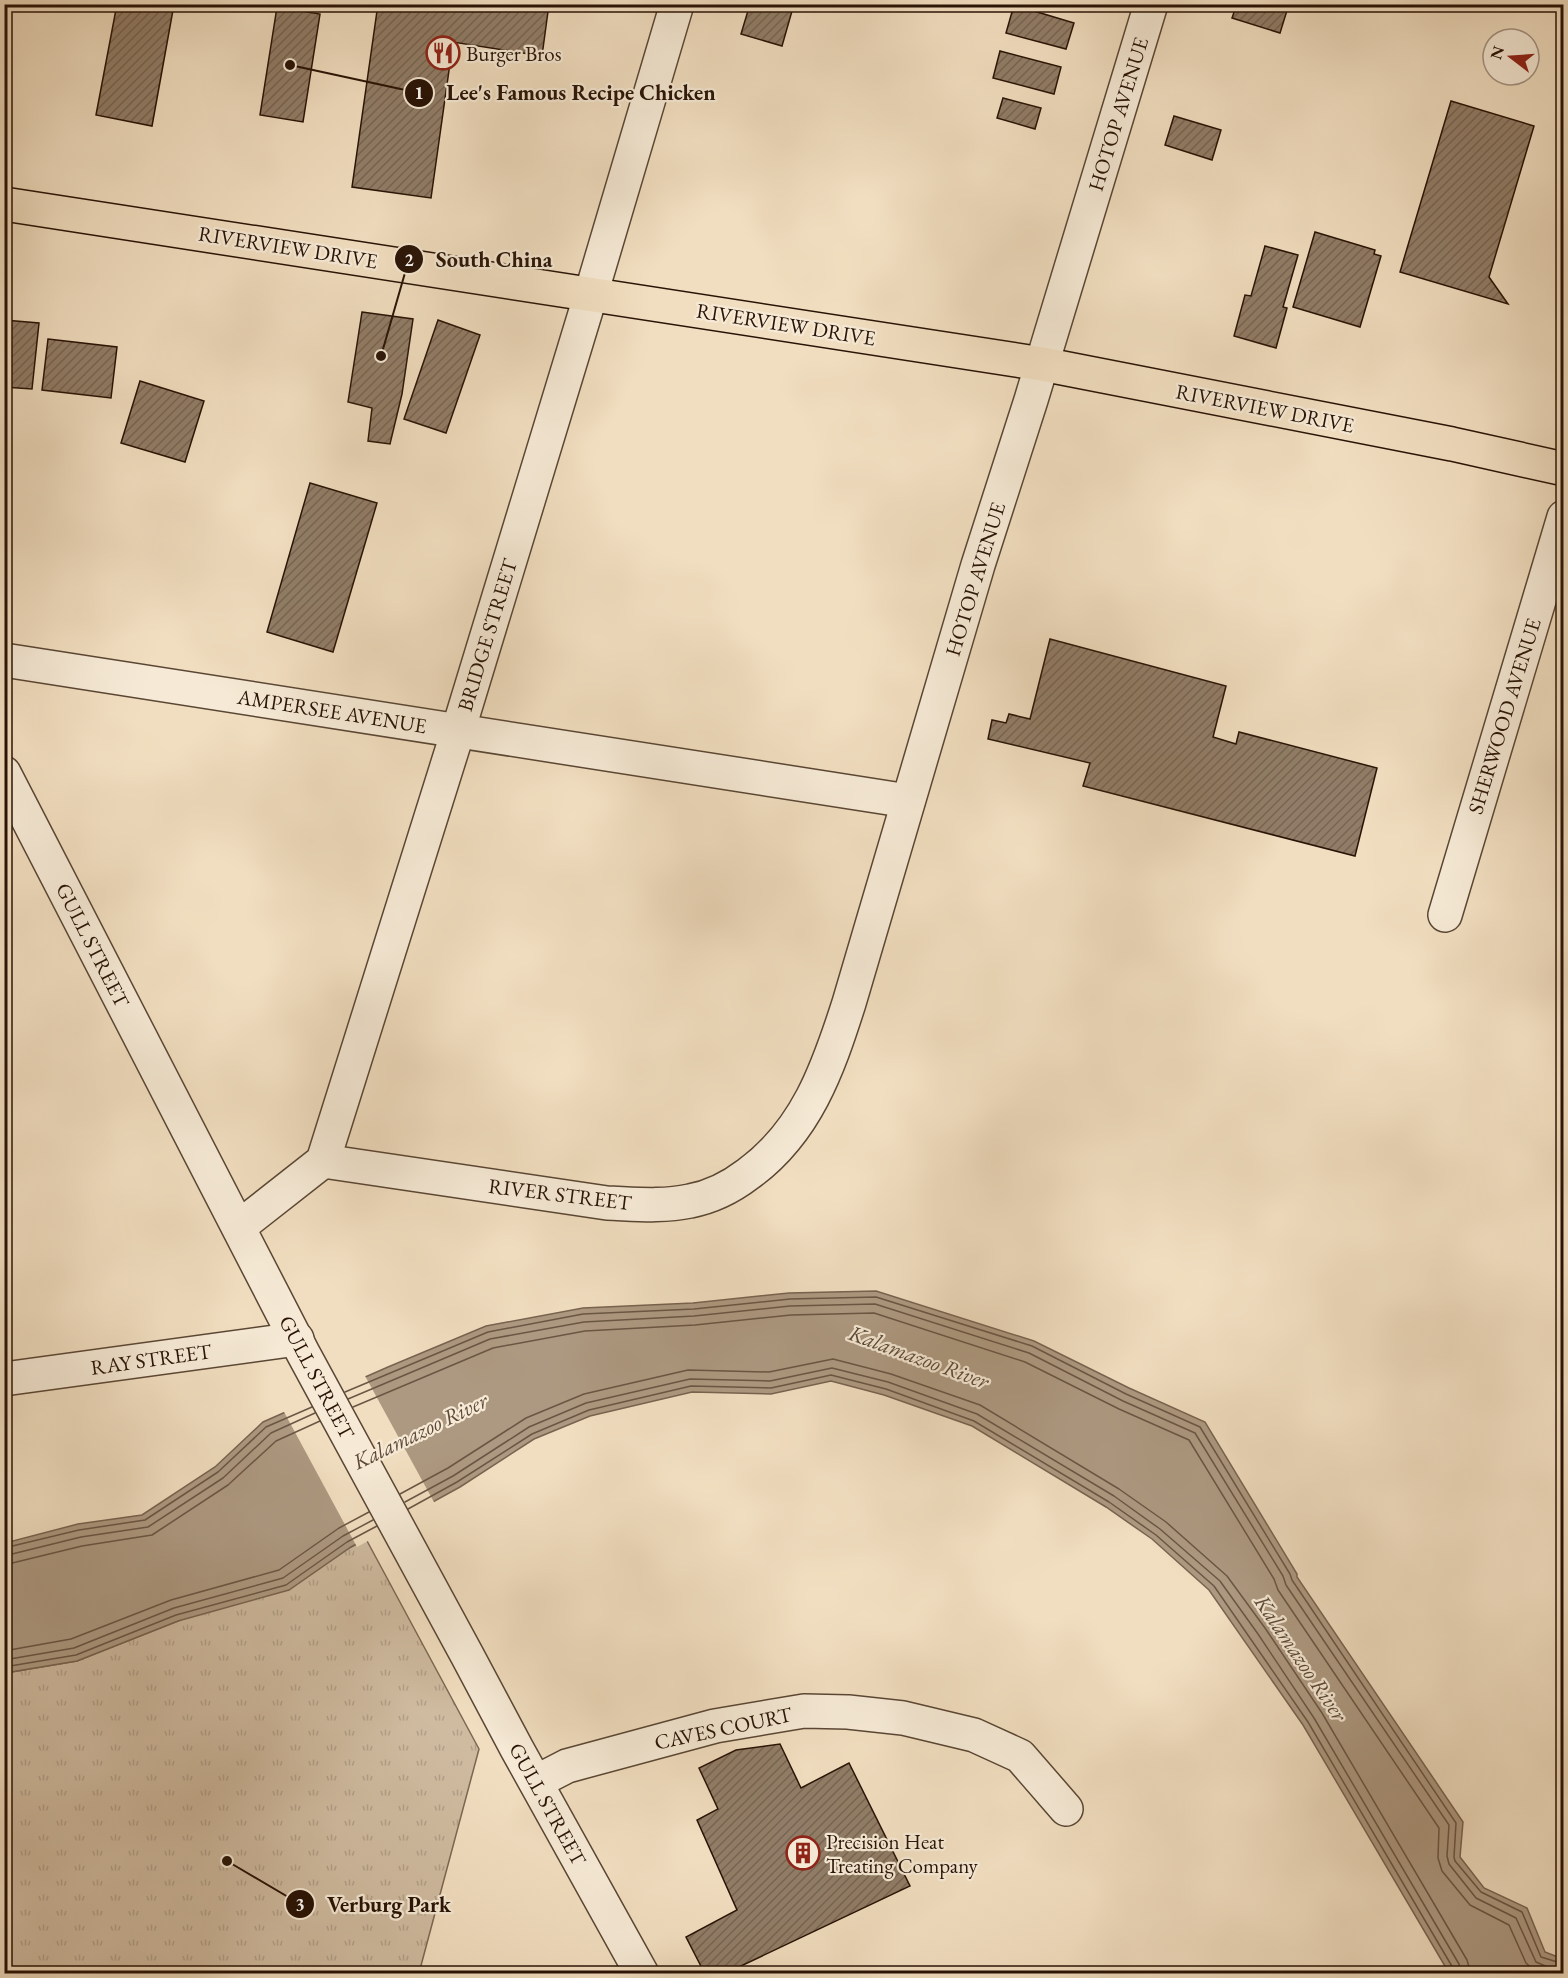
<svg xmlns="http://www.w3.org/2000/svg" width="1568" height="1978" viewBox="0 0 1568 1978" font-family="'EB Garamond',serif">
<defs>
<pattern id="park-tufts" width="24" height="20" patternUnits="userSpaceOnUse" patternTransform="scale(1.5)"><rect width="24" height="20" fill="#cfbba0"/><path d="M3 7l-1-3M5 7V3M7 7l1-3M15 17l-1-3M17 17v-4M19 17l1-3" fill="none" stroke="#b2a088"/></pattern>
<pattern id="building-hatch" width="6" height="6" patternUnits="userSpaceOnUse" patternTransform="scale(1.5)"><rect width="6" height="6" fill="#917d67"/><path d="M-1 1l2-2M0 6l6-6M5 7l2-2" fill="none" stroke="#766553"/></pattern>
</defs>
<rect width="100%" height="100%" fill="#f1dec0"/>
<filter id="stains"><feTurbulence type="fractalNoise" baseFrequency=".00333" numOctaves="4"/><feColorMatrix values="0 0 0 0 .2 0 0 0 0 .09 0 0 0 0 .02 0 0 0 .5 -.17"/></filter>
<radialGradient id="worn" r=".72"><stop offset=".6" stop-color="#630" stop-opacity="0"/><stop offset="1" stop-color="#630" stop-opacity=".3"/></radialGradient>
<!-- park -->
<path fill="url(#park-tufts)" stroke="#7c6753" stroke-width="1.5" d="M 366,1539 L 479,1749 L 419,1973 L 5,1974 L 5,1673 L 77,1661 L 178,1621 L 351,1547 Z"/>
<!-- water -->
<path fill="#ad9981" stroke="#786350" stroke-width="1.5" d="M 876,1291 L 1034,1341 L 1129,1388 L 1205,1422 L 1297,1574 L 1297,1577 L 1463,1822 L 1460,1857 L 1484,1888 L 1527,1908 L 1545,1952 L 1563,1959 L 1563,1973 L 1449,1973 L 1303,1725 L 1209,1590 L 1152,1539 L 1106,1507 L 972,1426 L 884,1395 L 831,1381 L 771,1394 L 692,1392 L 590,1416 L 534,1439 L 460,1487 L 351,1547 L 289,1590 L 178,1621 L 77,1661 L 5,1673 L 5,1543 L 78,1524 L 142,1515 L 215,1467 L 263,1422 L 388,1367 L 486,1326 L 583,1308 L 693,1303 L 789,1293 Z"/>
<!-- pier -->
<path fill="#f1dec0" d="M 364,1374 L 435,1504 L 357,1547 L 283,1410 Z"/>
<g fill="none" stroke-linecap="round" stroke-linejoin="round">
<!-- shore -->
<g stroke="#6a5644" stroke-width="1.5">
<path d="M 345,1392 L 488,1332 L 583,1314 L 694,1309 L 790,1299 L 876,1297 L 1032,1346 L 1126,1394 L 1200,1427 L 1290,1574 L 1292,1580 L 1456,1823 L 1454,1857 L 1455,1861 L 1481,1892 L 1522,1912 L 1541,1957 L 1564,1964"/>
<path d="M 348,1399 L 490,1339 L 584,1322 L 694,1316 L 790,1306 L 875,1304 L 1029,1353 L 1123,1401 L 1195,1433 L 1283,1576 L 1286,1585 L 1449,1825 L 1447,1856 L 1449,1864 L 1476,1898 L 1516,1918 L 1536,1962 L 1557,1971 L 1564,1972"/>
<path d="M 353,1407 L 493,1348 L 585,1331 L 695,1325 L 791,1315 L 874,1313 L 1025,1362 L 1119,1409 L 1189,1440 L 1274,1579 L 1278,1590 L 1439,1828 L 1438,1858 L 1442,1871 L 1470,1905 L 1509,1925 L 1526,1963 L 1538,1974"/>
<path d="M 400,1494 L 448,1468 L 526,1418 L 584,1394 L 688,1370 L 769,1372 L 833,1359 L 891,1374 L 980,1405 L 1119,1489 L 1166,1522 L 1227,1576 L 1265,1628 L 1322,1713 L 1467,1960 L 1471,1974"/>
<path d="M 405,1502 L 453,1476 L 529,1427 L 586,1403 L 690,1379 L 770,1381 L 832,1368 L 888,1382 L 977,1414 L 1114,1496 L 1160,1529 L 1220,1581 L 1258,1634 L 1314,1718 L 1459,1964 L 1461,1974"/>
<path d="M 408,1509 L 457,1482 L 532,1434 L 589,1410 L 691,1386 L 771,1388 L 831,1375 L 886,1389 L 974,1421 L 1109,1502 L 1156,1535 L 1214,1586 L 1308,1722 L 1453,1968 L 1454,1974"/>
<path d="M 4,1548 L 79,1530 L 145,1520 L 218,1472 L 266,1427 L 312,1407"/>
<path d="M 4,1556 L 81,1537 L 148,1527 L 223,1478 L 271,1433 L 315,1413"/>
<path d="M 4,1565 L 82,1546 L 152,1535 L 228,1485 L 276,1441 L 320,1421"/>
<path d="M 4,1651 L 71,1639 L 171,1600 L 279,1570 L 339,1528 L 369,1512"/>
<path d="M 4,1660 L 74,1648 L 174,1608 L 283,1578 L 343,1536 L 373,1520"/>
<path d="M 4,1667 L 76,1655 L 176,1615 L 286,1585 L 347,1542 L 377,1526"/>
</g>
</g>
<!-- building -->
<g fill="url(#building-hatch)" stroke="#281306" stroke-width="1.5">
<path d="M 117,4 L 144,4 L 173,10 L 152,126 L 96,115 Z"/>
<path d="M 378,4 L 549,4 L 542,56 L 453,42 L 431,198 L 352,187 Z"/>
<path d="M 750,4 L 794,4 L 782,46 L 741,34 Z"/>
<path d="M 1237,4 L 1289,4 L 1280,33 L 1232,18 Z"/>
<path d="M 1014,5 L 1074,23 L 1066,49 L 1006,33 Z"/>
<path d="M 277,7 L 320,14 L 303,122 L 260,115 Z"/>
<path d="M 1000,51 L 1061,67 L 1054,94 L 993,78 Z"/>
<path d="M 1003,98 L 1041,108 L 1035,129 L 997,118 Z"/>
<path d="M 1451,101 L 1534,126 L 1489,277 L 1508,304 L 1400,272 Z"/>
<path d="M 1174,116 L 1221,130 L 1212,160 L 1165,145 Z"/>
<path d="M 1315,232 L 1375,250 L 1374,254 L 1381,256 L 1360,327 L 1293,307 Z"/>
<path d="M 1265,246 L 1298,255 L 1283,307 L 1287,308 L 1276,348 L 1234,336 L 1245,295 L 1251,296 Z"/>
<path d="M 362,312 L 413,319 L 402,394 L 390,444 L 368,441 L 372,408 L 348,402 Z"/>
<path d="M 4,320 L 39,323 L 32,389 L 4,387 Z"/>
<path d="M 438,320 L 480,335 L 446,433 L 404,419 Z"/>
<path d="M 48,339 L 117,347 L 111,398 L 42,390 Z"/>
<path d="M 140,381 L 204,401 L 185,462 L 121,443 Z"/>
<path d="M 310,483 L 377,503 L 333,652 L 267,632 Z"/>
<path d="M 1050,639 L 1226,686 L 1213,737 L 1236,744 L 1239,732 L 1377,768 L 1355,856 L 1083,786 L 1090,763 L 988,739 L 992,720 L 1006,723 L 1009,714 L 1030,719 Z"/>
<path d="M 780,1744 L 801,1788 L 849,1763 L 910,1886 L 724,1974 L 705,1974 L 686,1937 L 737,1910 L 697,1820 L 718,1809 L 699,1768 L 736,1750 Z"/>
</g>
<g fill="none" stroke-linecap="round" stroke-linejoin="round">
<defs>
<g id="minor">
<path d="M 4,660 L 908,801"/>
<path d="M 4,773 L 303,1353 L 467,1655 L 517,1749 L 642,1974"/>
<path d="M 1445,915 L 1564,517"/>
<path d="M 323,1161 L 607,1203 C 635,1204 662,1207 690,1201 C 711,1197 731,1187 748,1174 C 806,1132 828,1069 849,1003 L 978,565 L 1031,400 L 1151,4"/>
<path d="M 239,1227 L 323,1161 L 458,731 L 591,294 L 677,4"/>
<path d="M 4,1379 L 297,1339"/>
<path d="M 536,1782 L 567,1766 L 715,1726 L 804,1711 L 848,1712 L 903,1718 L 974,1735 L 1020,1756 L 1066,1809"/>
</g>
<path id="major" d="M 4,204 L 1042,364 L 1452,444 L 1564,469"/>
</defs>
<!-- minor casing -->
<use href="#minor" stroke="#5a4634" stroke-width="36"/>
<!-- major casing -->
<use href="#major" stroke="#281306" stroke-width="36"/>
<!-- minor -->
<use href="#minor" stroke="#f6ead6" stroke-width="33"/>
<!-- major -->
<use href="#major" stroke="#f1dec0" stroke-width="33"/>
</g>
<!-- icons -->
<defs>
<symbol id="restaurant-ring" viewBox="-11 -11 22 22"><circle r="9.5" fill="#f6ead6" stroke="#8f2418" stroke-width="1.5"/><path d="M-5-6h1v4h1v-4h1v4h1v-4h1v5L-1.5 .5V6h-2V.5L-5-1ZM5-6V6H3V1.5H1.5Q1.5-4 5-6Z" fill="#8f2418"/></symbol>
<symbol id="building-ring" viewBox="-11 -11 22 22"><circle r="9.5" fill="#f6ead6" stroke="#8f2418" stroke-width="1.5"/><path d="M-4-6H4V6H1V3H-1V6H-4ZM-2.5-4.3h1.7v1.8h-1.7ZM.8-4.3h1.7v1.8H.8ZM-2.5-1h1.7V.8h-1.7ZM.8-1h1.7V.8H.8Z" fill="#8f2418"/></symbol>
</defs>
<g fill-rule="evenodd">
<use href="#restaurant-ring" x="424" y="34" width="38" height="38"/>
<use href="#building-ring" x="784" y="1834" width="38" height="38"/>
</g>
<g text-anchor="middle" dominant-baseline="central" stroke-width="4.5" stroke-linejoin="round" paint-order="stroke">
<!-- poi labels -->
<g font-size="21" fill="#281306" stroke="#f6ead6" text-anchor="start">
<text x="466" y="53">Burger Bros</text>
<text x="826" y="1841">Precision Heat<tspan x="826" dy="24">Treating Company</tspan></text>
</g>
<!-- street labels -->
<g font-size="21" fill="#281306" stroke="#f6ead6">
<text transform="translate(1118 114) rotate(-73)">HOTOP AVENUE</text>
<text transform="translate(288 247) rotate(9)">RIVERVIEW DRIVE</text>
<text transform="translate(786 324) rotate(9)">RIVERVIEW DRIVE</text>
<text transform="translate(1265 408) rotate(11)">RIVERVIEW DRIVE</text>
<text transform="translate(975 579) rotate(-73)">HOTOP AVENUE</text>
<text transform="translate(487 635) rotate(-73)">BRIDGE STREET</text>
<text transform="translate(332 711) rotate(9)">AMPERSEE AVENUE</text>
<text transform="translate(1504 716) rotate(-73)">SHERWOOD AVENUE</text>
<text transform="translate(93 945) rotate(63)">GULL STREET</text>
<text transform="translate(560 1194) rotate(7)">RIVER STREET</text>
<text transform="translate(151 1359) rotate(-8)">RAY STREET</text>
<text transform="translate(317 1377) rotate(62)">GULL STREET</text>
<text transform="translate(723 1728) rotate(-12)">CAVES COURT</text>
<text transform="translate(548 1804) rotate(61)">GULL STREET</text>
</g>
<!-- water labels -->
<g font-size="22" font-style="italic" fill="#5d4937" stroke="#f6ead6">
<text transform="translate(919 1357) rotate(20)">Kalamazoo River</text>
<text transform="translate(420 1431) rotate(-26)">Kalamazoo River</text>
<text transform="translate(1301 1658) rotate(56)">Kalamazoo River</text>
</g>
</g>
<!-- callouts -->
<path fill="none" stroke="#281306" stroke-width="2" d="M290 65L419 93M381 356L409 259M227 1861L300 1904"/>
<g fill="#281306" stroke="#f6ead6" stroke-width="2">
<circle cx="290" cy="65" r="6"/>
<circle cx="381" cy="356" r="6"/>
<circle cx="227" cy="1861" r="6"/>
<circle cx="419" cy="93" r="15"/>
<circle cx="409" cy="259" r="15"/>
<circle cx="300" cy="1904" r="15"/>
</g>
<g font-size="18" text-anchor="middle" font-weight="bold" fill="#fff">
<text x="419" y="99">1</text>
<text x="409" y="266">2</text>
<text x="300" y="1911">3</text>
</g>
<g font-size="22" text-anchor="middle" font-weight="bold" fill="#281306" stroke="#f6ead6" stroke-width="4.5" stroke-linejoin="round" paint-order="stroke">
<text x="581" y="100">Lee's Famous Recipe Chicken</text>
<text x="494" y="267">South China</text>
<text x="389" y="1912">Verburg Park</text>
</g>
<!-- margin -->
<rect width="1568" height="1978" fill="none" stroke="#f1dec0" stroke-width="24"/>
<rect x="6" y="6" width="1556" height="1966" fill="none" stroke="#281306" stroke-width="3"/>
<rect x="12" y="12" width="1544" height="1954" fill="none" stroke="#281306" stroke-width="1.5"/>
<!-- north arrow -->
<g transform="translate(1511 57) rotate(287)"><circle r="28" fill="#f6ead6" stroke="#a49483" stroke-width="1.5"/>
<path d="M0-4.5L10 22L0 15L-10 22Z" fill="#8f2418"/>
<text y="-9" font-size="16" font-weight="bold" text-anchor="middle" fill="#281306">N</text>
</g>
<rect width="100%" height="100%" filter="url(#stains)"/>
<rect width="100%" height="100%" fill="url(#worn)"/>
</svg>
